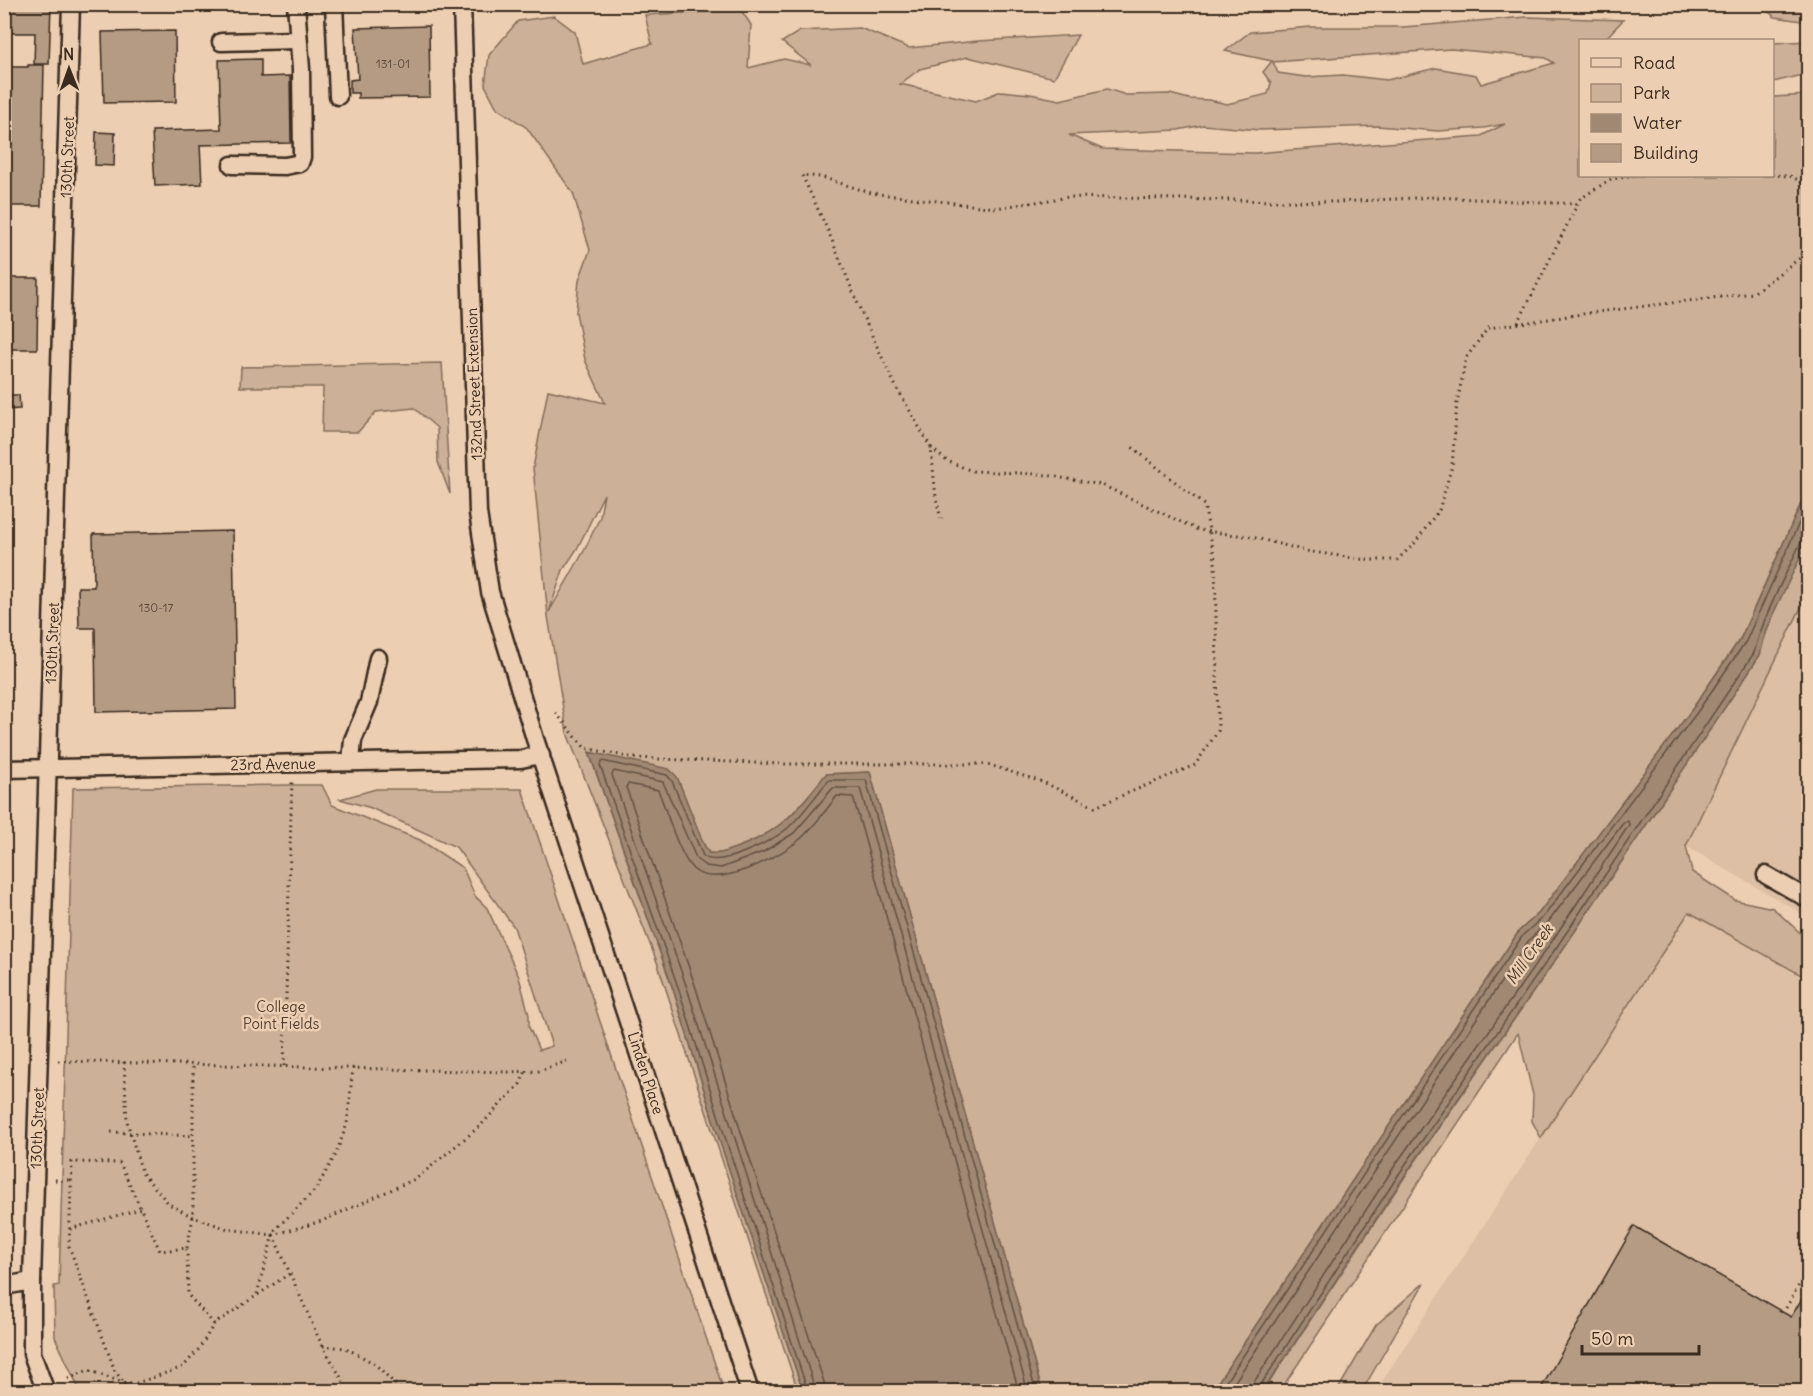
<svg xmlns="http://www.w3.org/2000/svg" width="1813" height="1396" viewBox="0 0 1813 1396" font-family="Delius,sans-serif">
<rect width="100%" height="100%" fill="#ecceb2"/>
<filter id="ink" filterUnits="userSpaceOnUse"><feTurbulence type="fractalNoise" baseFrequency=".0167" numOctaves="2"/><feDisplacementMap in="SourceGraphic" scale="12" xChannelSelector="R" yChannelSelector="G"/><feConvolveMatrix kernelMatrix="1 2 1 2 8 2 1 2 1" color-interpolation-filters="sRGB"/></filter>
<g filter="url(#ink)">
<!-- built -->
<g fill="#dcbfa4">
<path d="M 1808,579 L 1808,917 L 1686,846 Z"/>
<path d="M 1689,911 L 1808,981 L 1808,1391 L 1375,1392 Z"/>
</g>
<!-- green -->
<g fill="#ccb097" stroke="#846d5a" stroke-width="1.5" fill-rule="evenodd">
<path d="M 1760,5 L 1808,5 L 1808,22 L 1775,17 Z"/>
<path d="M 741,10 L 751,25 L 748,68 L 784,59 L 811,65 L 782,42 L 800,31 L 860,28 L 909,48 L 978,41 L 1078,35 L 1054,78 L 968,57 L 920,69 L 900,84 L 976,101 L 1001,91 L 1030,94 L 1060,100 L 1107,89 L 1126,95 L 1170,94 L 1189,99 L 1209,100 L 1227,104 L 1268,94 L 1271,83 L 1263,72 L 1272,61 L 1225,51 L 1250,32 L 1311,27 L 1403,27 L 1527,17 L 1623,20 L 1604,40 L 1580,40 L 1580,176 L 1772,176 L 1773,97 L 1808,95 L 1808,488 L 1741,637 L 1693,708 L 1539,913 L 1519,931 L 1212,1391 L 1042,1391 L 870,772 L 826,774 C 798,809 783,830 741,846 C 729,851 721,855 709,853 L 704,845 L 677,777 L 589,753 L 674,992 L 720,1142 L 803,1391 L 798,1391 L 657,962 L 567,733 L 548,616 L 533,468 L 548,390 L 605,403 L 585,360 L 576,312 L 579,280 L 590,250 L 573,193 L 527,128 L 497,108 L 485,85 L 489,55 L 518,21 L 554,16 L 575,32 L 583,64 L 652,44 L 645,15 ZM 1451,49 L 1546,58 L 1554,63 L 1481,84 L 1476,75 L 1436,68 L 1387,80 L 1343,75 L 1306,77 L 1278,73 L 1273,62 ZM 1505,124 L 1481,136 L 1254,153 L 1102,149 L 1069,135 L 1178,130 L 1203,125 L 1260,130 L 1377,126 L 1438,131 L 1484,128 ZM 604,494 L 600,517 L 584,551 L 549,612 L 563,570 L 577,549 Z"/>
<path d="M 1807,41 L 1808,74 L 1773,82 L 1773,43 Z"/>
<path d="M 442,363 L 450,494 L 438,462 L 437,428 L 414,408 L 376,412 L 358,432 L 322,432 L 323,387 L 240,387 L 241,367 Z"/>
<path d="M 1808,541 L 1808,593 L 1686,846 L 1692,872 L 1735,900 L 1773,908 L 1808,940 L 1808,979 L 1689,912 L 1541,1138 L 1532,1121 L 1533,1095 L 1518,1033 L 1280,1391 L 1263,1392 L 1408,1172 L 1563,949 L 1760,655 C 1769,615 1790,578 1808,541 Z"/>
<path d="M 292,785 L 322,785 L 332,805 L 420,840 L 463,868 L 475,896 L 487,908 L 519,977 L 529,1015 L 529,1027 L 539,1050 L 552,1046 L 514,927 L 456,847 L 371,808 L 340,799 L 376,789 L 522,789 L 724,1391 L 80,1391 L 55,1337 L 54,1286 L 59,1285 L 73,788 Z"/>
<path d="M 1424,1283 L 1362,1391 L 1337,1391 L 1376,1325 Z"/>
</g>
<!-- water -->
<g fill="#a08873" stroke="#786251" stroke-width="1.5">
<path d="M 1808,488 L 1808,541 L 1775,610 L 1764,638 L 1760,655 L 1563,949 L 1407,1172 L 1263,1391 L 1212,1391 L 1519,931 L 1539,913 L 1693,708 L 1741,638 Z"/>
<path d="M 589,752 L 669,769 L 677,777 L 704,845 L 709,853 C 721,855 729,850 741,846 C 783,830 798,809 826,774 L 870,772 L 1042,1391 L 803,1391 L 720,1142 L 674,992 Z"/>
</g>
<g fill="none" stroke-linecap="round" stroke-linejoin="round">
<!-- shore -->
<g stroke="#635040" stroke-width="1.5">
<path d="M 808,1392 L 726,1140 L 679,990 L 600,765 L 602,761 L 667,775 L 672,781 L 703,856 C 719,869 775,840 789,827 C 804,813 815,796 829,780 L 866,780 L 1036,1392"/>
<path d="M 816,1392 L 687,988 L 612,775 L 614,771 L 663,782 L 697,860 L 706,866 L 721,868 L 763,852 L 794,833 L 833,788 L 860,788 L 1028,1392"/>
<path d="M 825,1392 L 824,1382 L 742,1135 L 695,985 L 626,787 L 628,784 L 658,790 C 667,811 678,854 693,869 C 716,891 778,857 798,841 C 813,829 825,811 837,796 L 853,797 L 1019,1392"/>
<path d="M 1219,1392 L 1523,935 L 1544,916 L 1698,711 L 1746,641 L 1808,503"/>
<path d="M 1228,1392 L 1529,940 L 1549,921 L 1624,822 L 1628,821 L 1629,825 L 1552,941 L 1396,1164 L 1254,1382 L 1251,1392"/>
<path d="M 1259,1392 L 1260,1386 L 1403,1168 L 1558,945 L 1754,653 C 1764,615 1783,580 1800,544 L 1808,540"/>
</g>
</g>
<!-- building -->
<g fill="#b59b84" stroke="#3b2a1e" stroke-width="1.5">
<path d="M 4,4 L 51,4 L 49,64 L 34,64 L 35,33 L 4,33 Z"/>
<path d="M 429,26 L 430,97 L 358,98 L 358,93 L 350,93 L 350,80 L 358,79 L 355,28 Z"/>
<path d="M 175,31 L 176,102 L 104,103 L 102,32 Z"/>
<path d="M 261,59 L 261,77 L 290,76 L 291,143 L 200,145 L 202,184 L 155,186 L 152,131 L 221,129 L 219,60 Z"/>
<path d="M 28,65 L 44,65 L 41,206 L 4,206 L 4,67 L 28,67 Z"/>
<path d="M 96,132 L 115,133 L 114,166 L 95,165 Z"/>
<path d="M 4,278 L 38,278 L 37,349 L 4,349 Z"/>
<path d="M 5,395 L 19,395 L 20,409 L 5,410 Z"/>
<path d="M 233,531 L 236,709 L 96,712 L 95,628 L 79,628 L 78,587 L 94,587 L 93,534 Z"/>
<path d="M 1634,1226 L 1791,1317 L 1809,1287 L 1809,1392 L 1539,1392 Z"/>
</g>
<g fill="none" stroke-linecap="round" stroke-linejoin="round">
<defs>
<g id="minor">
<path d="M 334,4 L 338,96"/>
<path d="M 462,4 L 478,513 L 490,592 L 535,739 L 750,1392"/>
<path d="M 221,42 L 298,40"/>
<path d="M 232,165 L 285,166 L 300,163 L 302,157 L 301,69 L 296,4"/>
<path d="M 351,762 L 353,740 L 369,702 L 378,658"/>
<path d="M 4,769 L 521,759 L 541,755"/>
<path d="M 1766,875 L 1808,899"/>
<path d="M 4,1286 L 32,1281"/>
<path d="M 46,1392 L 32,1354 L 32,1281 L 71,4"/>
</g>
</defs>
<!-- minor casing -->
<use href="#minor" stroke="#3b2a1e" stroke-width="21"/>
<!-- path -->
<g stroke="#3b2a1e" stroke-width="3" stroke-dasharray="1.5 4.5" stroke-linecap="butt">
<path d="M 1772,175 L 1790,176 L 1808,185"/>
<path d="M 1518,323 L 1580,199 L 1611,179 L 1634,176"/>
<path d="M 931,448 L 947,461 L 972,471 L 1040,474 L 1102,485 L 1198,530 L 1252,537 L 1306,551 L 1367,560 L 1397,560 L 1414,544 L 1439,510 L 1452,466 L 1457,403 L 1466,358 L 1488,328 L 1589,313 L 1753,293 L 1800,258 L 1808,234"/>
<path d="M 941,519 L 936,498 L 931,448 L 893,381 L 862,314 L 829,233 L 802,175 L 821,177 L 871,193 L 996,208 L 1069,197 L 1337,202 L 1434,197 L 1578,204"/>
<path d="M 556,713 L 585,748 L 634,758 L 782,764 L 987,764 L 1045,783 L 1095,807 L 1195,765 L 1218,731 L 1215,559 L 1204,505 L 1132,447"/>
<path d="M 58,1061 L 508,1072 L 539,1071 L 567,1061"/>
<path d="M 124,1062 L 127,1121 L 142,1173 L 169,1204 L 193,1217 L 228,1229 L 273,1235 L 319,1339 L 347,1388 L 347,1392"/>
<path d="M 284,1066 L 292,781"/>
<path d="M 111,1132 L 193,1136"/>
<path d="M 55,1180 L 71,1180"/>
<path d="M 70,1229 L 140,1209"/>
<path d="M 273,1235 L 322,1221 L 417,1178 L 480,1126 L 520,1084 L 526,1071"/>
<path d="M 187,1248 L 193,1217 L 193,1065"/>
<path d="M 257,1294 L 274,1231 L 316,1189 L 336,1154 L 347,1124 L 353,1068"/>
<path d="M 1786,1308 L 1808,1269"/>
<path d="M 323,1346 L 346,1348 L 375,1364 L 403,1392"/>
<path d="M 68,1379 L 88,1370 L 124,1383 L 137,1383 L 183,1367 L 199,1349 L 214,1324 L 289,1274"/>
<path d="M 125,1392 L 124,1383 L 115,1371 L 69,1246 L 72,1162 L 120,1163 L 160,1251 L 187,1248 L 188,1295 L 214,1324"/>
</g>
<!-- minor -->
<use href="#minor" stroke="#ecceb2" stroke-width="16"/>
</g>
</g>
<g text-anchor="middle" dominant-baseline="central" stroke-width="5" stroke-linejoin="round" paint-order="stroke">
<!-- number labels -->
<g font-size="12" fill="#5a4638">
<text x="393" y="63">131-01</text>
<text x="156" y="607">130-17</text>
</g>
<!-- street labels -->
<g font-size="15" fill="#3b2a1e" stroke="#ecceb2">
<text transform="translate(67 157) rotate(-88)">130th Street</text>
<text transform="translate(474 384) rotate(-92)">132nd Street Extension</text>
<text transform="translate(52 643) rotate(-88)">130th Street</text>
<text transform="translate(273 764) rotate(-1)">23rd Avenue</text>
<text transform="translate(646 1073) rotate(72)">Linden Place</text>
<text transform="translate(37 1128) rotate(-88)">130th Street</text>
</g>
<!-- park labels -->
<g font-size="15" fill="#513e30" stroke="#ecceb2">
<text x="281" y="1006">College<tspan x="281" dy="17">Point Fields</tspan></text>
</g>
<!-- water labels -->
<g font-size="16" font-style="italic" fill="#4f3d2f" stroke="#ecceb2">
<text transform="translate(1529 954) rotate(-55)">Mill Creek</text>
</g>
</g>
<!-- margin -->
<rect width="1813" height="1396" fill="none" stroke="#ecceb2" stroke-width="24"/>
<rect x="12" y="12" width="1789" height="1372" fill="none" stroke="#3b2a1e" stroke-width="2" filter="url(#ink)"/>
<!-- legend -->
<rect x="1579" y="39" width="195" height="138" fill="#ecceb2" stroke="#a58c77" stroke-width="1.5"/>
<rect x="1591" y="58" width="30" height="9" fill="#ecceb2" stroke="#a58c77" stroke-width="1.5"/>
<text x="1633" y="69" font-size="18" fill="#3b2a1e">Road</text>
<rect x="1591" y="84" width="30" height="18" fill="#ccb097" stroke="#a58c77" stroke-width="1.5"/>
<text x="1633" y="99" font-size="18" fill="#3b2a1e">Park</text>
<rect x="1591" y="114" width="30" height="18" fill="#a08873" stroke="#a58c77" stroke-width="1.5"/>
<text x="1633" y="129" font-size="18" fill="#3b2a1e">Water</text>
<rect x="1591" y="144" width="30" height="18" fill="#b59b84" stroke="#a58c77" stroke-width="1.5"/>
<text x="1633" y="159" font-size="18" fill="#3b2a1e">Building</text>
<!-- north arrow -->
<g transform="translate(69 69) rotate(359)" stroke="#ecceb2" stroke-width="4.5" paint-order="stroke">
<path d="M0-4.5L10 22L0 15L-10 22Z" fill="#3b2a1e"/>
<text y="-9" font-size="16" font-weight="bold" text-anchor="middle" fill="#3b2a1e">N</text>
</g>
<!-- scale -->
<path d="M1582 1345v9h117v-9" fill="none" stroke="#3b2a1e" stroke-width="3"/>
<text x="1591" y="1345" font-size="18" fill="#3b2a1e" stroke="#ecceb2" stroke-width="4.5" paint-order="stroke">50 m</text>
</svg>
